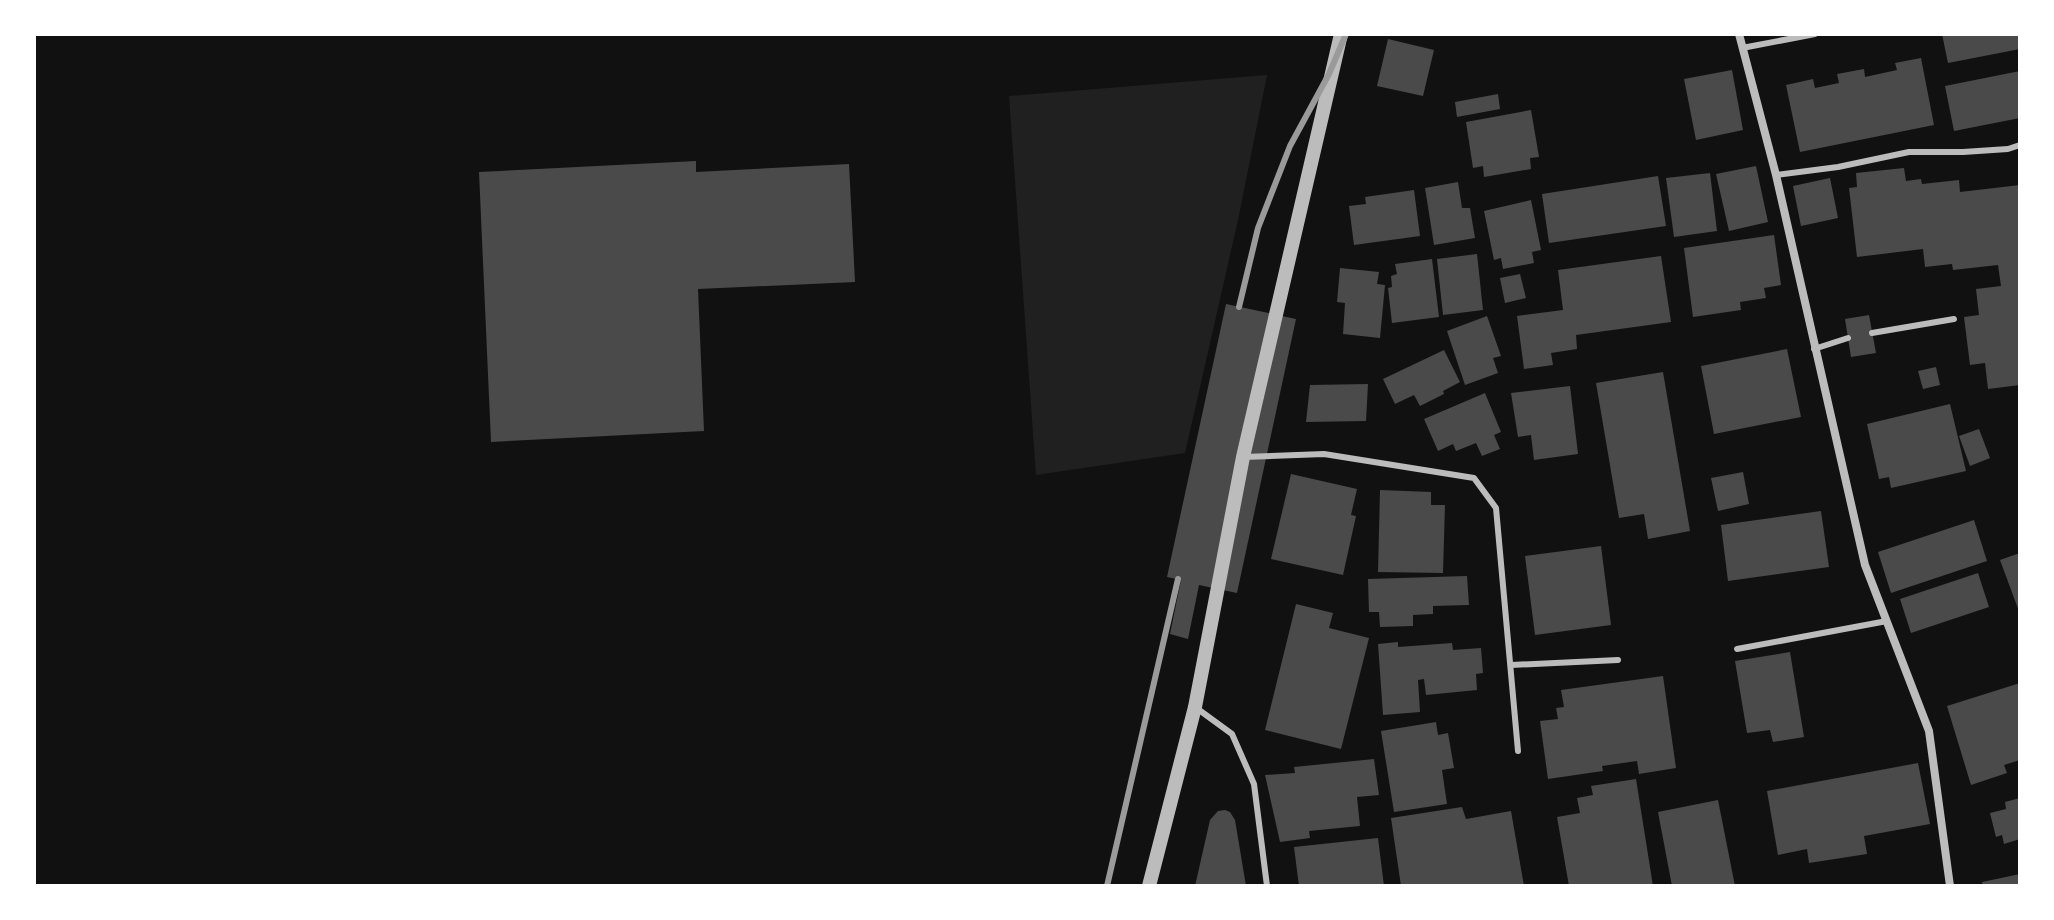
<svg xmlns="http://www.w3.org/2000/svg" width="2054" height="920" viewBox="0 0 2054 920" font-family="'Roboto Condensed',sans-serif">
<rect width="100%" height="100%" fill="#111"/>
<!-- green -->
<path fill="#202020" d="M 1267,75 L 1238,220 L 1185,453 L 1036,475 L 1009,96 Z"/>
<!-- building -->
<g fill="#4a4a4a">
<path d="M 1942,34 L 2020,34 L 2020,49 L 1948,63 Z"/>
<path d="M 1388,39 L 1434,50 L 1423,96 L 1377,86 Z"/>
<path d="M 1921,58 L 1934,125 L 1800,152 L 1786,85 L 1813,79 L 1815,88 L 1839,83 L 1837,74 L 1864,69 L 1865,77 L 1897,70 L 1895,63 Z"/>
<path d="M 1732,70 L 1743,130 L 1696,140 L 1684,79 Z"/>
<path d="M 2020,71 L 2020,118 L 1954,131 L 1945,86 Z"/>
<path d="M 1498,94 L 1500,109 L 1457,117 L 1455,102 Z"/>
<path d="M 1531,110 L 1539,157 L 1530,158 L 1531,169 L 1484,177 L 1483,166 L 1473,168 L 1466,122 Z"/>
<path d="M 696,161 L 696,172 L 849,164 L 855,282 L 698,289 L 704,431 L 491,442 L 479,172 Z"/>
<path d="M 1756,166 L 1768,222 L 1729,231 L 1716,174 Z"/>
<path d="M 1904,168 L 1906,181 L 1921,179 L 1922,184 L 1959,180 L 1960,192 L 2020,185 L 2020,385 L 1988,389 L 1985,363 L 1970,365 L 1964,317 L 1979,315 L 1976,289 L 2001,286 L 1998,265 L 1953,270 L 1952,264 L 1925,267 L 1923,249 L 1857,257 L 1849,188 L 1857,187 L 1856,173 Z"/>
<path d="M 1710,173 L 1717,231 L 1674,237 L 1666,178 Z"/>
<path d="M 1658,176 L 1666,226 L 1549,243 L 1542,194 Z"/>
<path d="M 1830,178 L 1838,218 L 1801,226 L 1793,186 Z"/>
<path d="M 1458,182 L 1462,208 L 1470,208 L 1475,238 L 1434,245 L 1425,188 Z"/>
<path d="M 1414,190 L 1420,236 L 1354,245 L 1349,206 L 1366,204 L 1365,197 Z"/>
<path d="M 1531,200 L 1541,250 L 1532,252 L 1534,263 L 1503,269 L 1501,258 L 1494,260 L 1484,211 Z"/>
<path d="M 1774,235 L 1781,285 L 1764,288 L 1766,298 L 1740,302 L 1741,310 L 1693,317 L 1684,248 Z"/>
<path d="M 1477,254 L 1483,310 L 1443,315 L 1437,259 Z"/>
<path d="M 1661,256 L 1671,322 L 1576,335 L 1577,349 L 1551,353 L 1553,365 L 1524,369 L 1517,316 L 1563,310 L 1558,270 Z"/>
<path d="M 1432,259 L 1439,317 L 1392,323 L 1388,288 L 1392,287 L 1391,276 L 1397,274 L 1395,264 Z"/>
<path d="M 1340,268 L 1379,272 L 1377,284 L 1385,285 L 1380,338 L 1343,334 L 1345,303 L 1337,302 Z"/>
<path d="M 1520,274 L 1526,298 L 1505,303 L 1500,278 Z"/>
<path d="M 1226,304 L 1296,319 L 1237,593 L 1199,585 L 1188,639 L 1170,634 L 1181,580 L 1167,577 Z"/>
<path d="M 1869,315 L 1876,353 L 1851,357 L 1845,319 Z"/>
<path d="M 1487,316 L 1501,356 L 1493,358 L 1498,373 L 1465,385 L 1447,331 Z"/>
<path d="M 1787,349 L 1801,417 L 1714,434 L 1701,366 Z"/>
<path d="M 1444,350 L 1460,382 L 1443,391 L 1444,394 L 1420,406 L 1414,395 L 1395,404 L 1383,379 Z"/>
<path d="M 1936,367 L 1940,385 L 1923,389 L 1918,371 Z"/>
<path d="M 1663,372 L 1690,531 L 1648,539 L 1644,514 L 1619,518 L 1596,383 Z"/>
<path d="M 1368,384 L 1366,421 L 1306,422 L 1310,385 Z"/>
<path d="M 1570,386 L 1578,454 L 1534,460 L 1531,435 L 1518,437 L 1511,393 Z"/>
<path d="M 1485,393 L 1501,432 L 1494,435 L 1500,449 L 1482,456 L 1476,443 L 1456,451 L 1453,444 L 1438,451 L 1424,419 Z"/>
<path d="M 1950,404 L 1966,471 L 1891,488 L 1889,477 L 1879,479 L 1867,424 Z"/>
<path d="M 1979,429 L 1990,458 L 1970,466 L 1959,436 Z"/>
<path d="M 1743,472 L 1749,504 L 1718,511 L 1711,478 Z"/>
<path d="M 1291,474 L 1357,489 L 1351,515 L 1356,516 L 1343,575 L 1271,559 Z"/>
<path d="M 1380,490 L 1431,492 L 1431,505 L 1445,505 L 1443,573 L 1378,572 Z"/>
<path d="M 1821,511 L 1829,567 L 1728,581 L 1721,525 Z"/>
<path d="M 1974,520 L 1987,561 L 1891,593 L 1878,552 Z"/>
<path d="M 1601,546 L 1611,625 L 1535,635 L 1525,556 Z"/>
<path d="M 2020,553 L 2020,614 L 2000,560 Z"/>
<path d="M 1978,573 L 1989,607 L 1911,633 L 1900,599 Z"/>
<path d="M 1467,576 L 1469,605 L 1433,606 L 1433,614 L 1413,615 L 1413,626 L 1380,627 L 1379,612 L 1369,612 L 1368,579 Z"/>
<path d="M 1296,604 L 1333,613 L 1329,628 L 1369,638 L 1341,749 L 1265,730 Z"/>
<path d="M 1398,642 L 1398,647 L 1452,643 L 1453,650 L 1481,648 L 1483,673 L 1476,674 L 1477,690 L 1426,695 L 1424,679 L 1418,680 L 1420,712 L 1383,715 L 1378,644 Z"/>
<path d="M 1790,652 L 1804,737 L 1773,742 L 1770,730 L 1747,733 L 1735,661 Z"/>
<path d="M 1663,676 L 1676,768 L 1639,774 L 1637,761 L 1602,766 L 1603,771 L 1548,779 L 1540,721 L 1558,719 L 1556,708 L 1564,707 L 1561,690 Z"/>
<path d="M 2020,683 L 2020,760 L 2004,765 L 2007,773 L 1971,785 L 1947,706 Z"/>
<path d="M 1436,722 L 1438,735 L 1448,733 L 1454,768 L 1442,770 L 1447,804 L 1394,812 L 1381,731 Z"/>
<path d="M 1374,759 L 1379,795 L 1357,797 L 1360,826 L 1309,831 L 1310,838 L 1280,842 L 1265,775 L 1295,773 L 1294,767 Z"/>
<path d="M 1918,763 L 1930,824 L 1864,836 L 1867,854 L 1809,863 L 1807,849 L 1778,855 L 1767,791 Z"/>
<path d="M 1636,779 L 1653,886 L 1569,886 L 1557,817 L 1580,813 L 1577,798 L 1593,795 L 1591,786 Z"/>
<path d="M 2020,798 L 2020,839 L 2004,844 L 2002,835 L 1996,837 L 1990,813 L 2006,809 L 2005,802 Z"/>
<path d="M 1718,800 L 1735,886 L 1672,886 L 1658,812 Z"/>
<path d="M 1462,807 L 1466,819 L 1511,811 L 1524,886 L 1401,886 L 1391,818 Z"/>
<path d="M 1225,810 L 1230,812 L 1235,820 L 1246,886 L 1195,886 L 1210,820 L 1218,811 Z"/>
<path d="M 1378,838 L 1384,886 L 1299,886 L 1294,847 Z"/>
<path d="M 2020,874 L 2020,886 L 1983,886 L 1982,882 Z"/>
</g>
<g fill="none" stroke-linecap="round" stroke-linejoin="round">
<!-- service -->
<g stroke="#bcbcbc" stroke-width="6">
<path d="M 1742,48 L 1815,34"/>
<path d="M 1776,175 L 1838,167 L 1909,152 L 1963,152 L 2008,149 L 2020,145"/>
<path d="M 1872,333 L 1954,319"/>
<path d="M 1814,349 L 1848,338"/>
<path d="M 1243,457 L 1324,454 L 1474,478 L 1496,508 L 1518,751"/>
<path d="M 1737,649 L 1887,621"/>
<path d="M 1511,665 L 1618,660"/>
<path d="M 1195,707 L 1232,734 L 1254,784 L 1267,886"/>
</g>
<!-- minor -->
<path stroke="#bcbcbc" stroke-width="8" d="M 1739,34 L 1776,175 L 1865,565 L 1929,731 L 1950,886"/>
<!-- tertiary -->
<path stroke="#bcbcbc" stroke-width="14" d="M 1149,886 L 1195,707 L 1243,457 L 1341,34"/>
<!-- rail -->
<g stroke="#9a9a9a" stroke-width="6">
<path d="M 1239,307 L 1258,228 L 1290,146 L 1329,74 L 1346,34"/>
<path d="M 1107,886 L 1178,579"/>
</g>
</g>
<!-- border -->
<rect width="2054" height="920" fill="none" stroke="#ffffff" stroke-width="72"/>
</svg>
